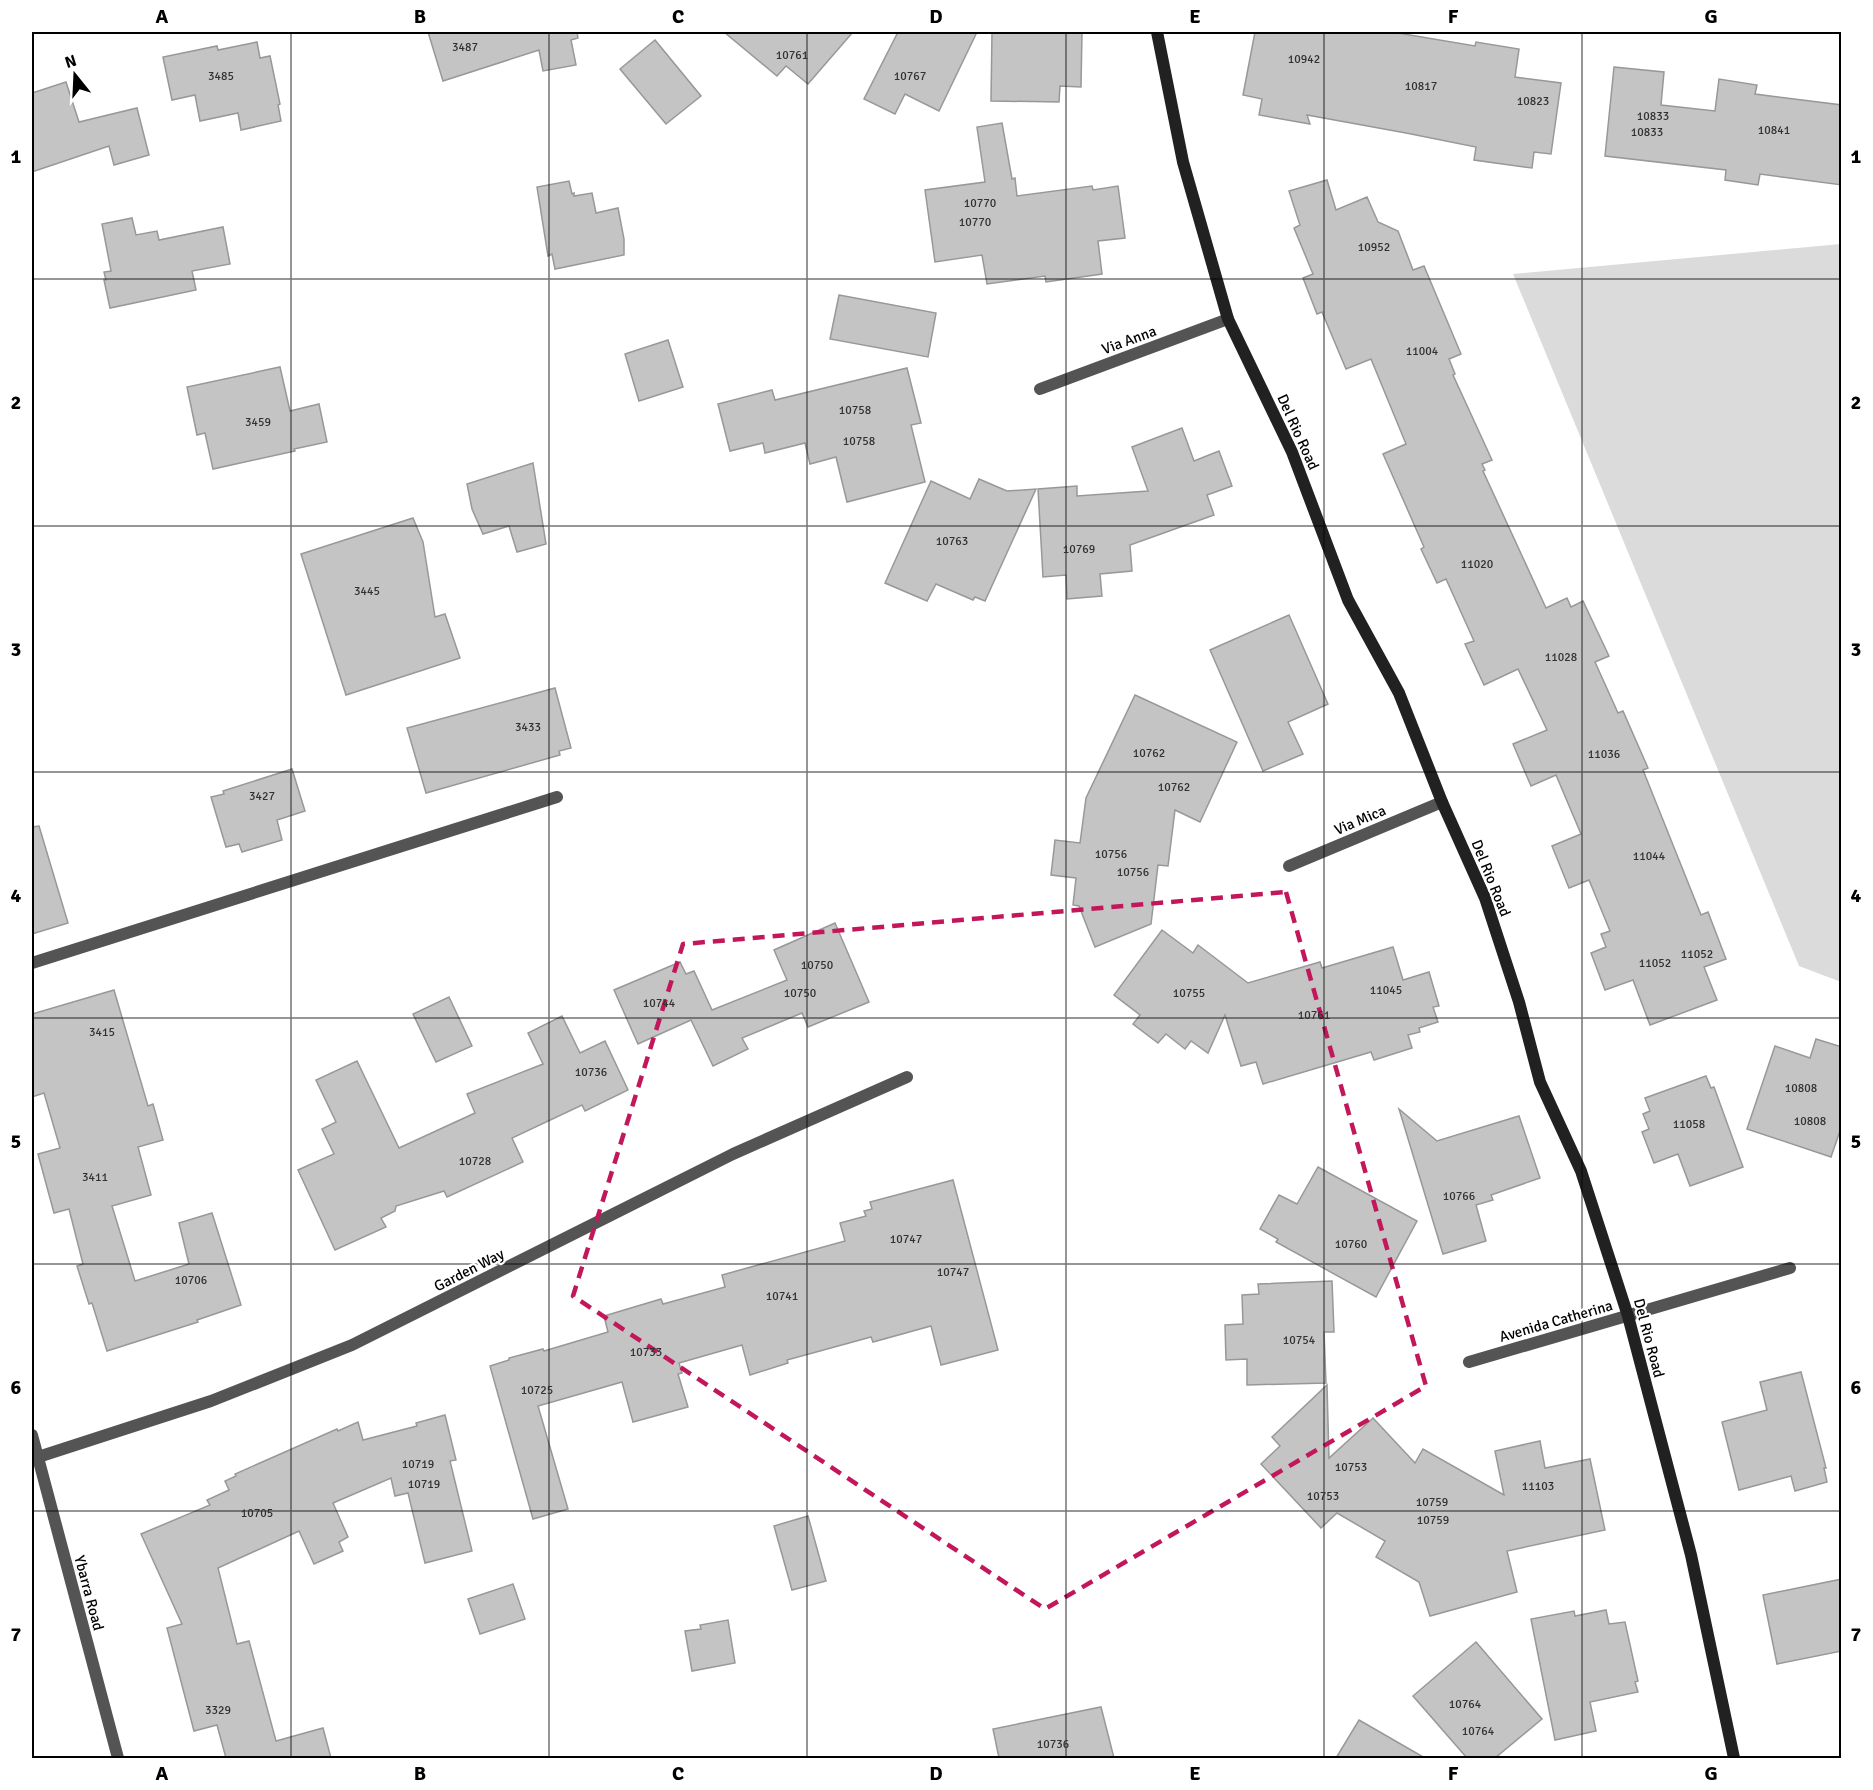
<svg xmlns="http://www.w3.org/2000/svg" width="1873" height="1790" viewBox="0 0 1873 1790" font-family="Signika,sans-serif">
<rect width="100%" height="100%" fill="#fff"/>
<!-- green -->
<path fill="#dbdbdb" d="M 1841,244 L 1842,244 L 1841,982 L 1799,966 L 1513,274 Z"/>
<!-- building -->
<g fill="#c4c4c4" stroke="#989898" stroke-width="1.5">
<path d="M 428,32 L 577,32 L 578,38 L 571,40 L 576,65 L 543,71 L 539,50 L 443,81 Z"/>
<path d="M 724,32 L 853,32 L 808,84 L 786,66 L 777,76 Z"/>
<path d="M 898,32 L 977,32 L 939,111 L 905,94 L 895,114 L 864,99 Z"/>
<path d="M 992,32 L 1082,32 L 1081,87 L 1060,86 L 1059,102 L 991,101 Z"/>
<path d="M 1255,32 L 1392,32 L 1475,46 L 1476,42 L 1519,49 L 1515,77 L 1561,83 L 1551,154 L 1534,152 L 1532,168 L 1474,160 L 1476,147 L 1406,133 L 1307,115 L 1310,124 L 1259,115 L 1262,99 L 1243,95 Z"/>
<path d="M 655,40 L 701,96 L 666,124 L 620,69 Z"/>
<path d="M 257,42 L 260,58 L 270,56 L 280,104 L 278,105 L 281,121 L 241,130 L 238,113 L 200,121 L 195,95 L 172,100 L 163,57 L 217,46 L 218,50 Z"/>
<path d="M 1614,67 L 1664,72 L 1661,105 L 1715,111 L 1719,79 L 1757,85 L 1755,94 L 1842,105 L 1842,185 L 1760,174 L 1758,185 L 1725,180 L 1726,170 L 1605,156 Z"/>
<path d="M 66,82 L 79,122 L 137,108 L 149,155 L 114,165 L 109,146 L 32,172 L 32,93 Z"/>
<path d="M 1002,123 L 1012,179 L 1015,178 L 1017,196 L 1092,186 L 1093,190 L 1118,186 L 1125,238 L 1098,241 L 1102,274 L 1046,282 L 1045,276 L 987,284 L 982,255 L 935,262 L 925,190 L 985,182 L 977,127 Z"/>
<path d="M 1327,180 L 1336,210 L 1367,197 L 1378,222 L 1398,231 L 1413,270 L 1424,266 L 1461,354 L 1449,359 L 1455,374 L 1453,375 L 1492,460 L 1482,464 L 1485,470 L 1483,471 L 1546,608 L 1567,598 L 1571,607 L 1583,601 L 1609,656 L 1595,662 L 1618,713 L 1623,711 L 1648,768 L 1643,770 L 1701,915 L 1708,912 L 1726,959 L 1704,967 L 1717,1000 L 1650,1025 L 1633,980 L 1605,990 L 1591,953 L 1606,947 L 1601,934 L 1610,931 L 1589,880 L 1569,888 L 1552,846 L 1581,834 L 1556,775 L 1531,786 L 1513,744 L 1547,730 L 1518,669 L 1484,685 L 1465,644 L 1474,641 L 1446,579 L 1437,583 L 1421,549 L 1424,547 L 1383,454 L 1406,444 L 1371,359 L 1346,369 L 1322,312 L 1317,314 L 1303,278 L 1313,274 L 1294,228 L 1300,225 L 1289,191 Z"/>
<path d="M 569,181 L 572,194 L 574,193 L 574,196 L 592,193 L 596,213 L 618,208 L 624,239 L 624,255 L 555,269 L 552,254 L 548,256 L 537,187 Z"/>
<path d="M 132,218 L 136,235 L 157,231 L 159,240 L 223,227 L 230,264 L 192,271 L 196,290 L 110,308 L 104,280 L 106,280 L 104,272 L 111,271 L 102,224 Z"/>
<path d="M 839,295 L 936,313 L 928,357 L 830,339 Z"/>
<path d="M 668,340 L 683,387 L 639,401 L 625,354 Z"/>
<path d="M 280,367 L 290,411 L 319,404 L 327,442 L 294,449 L 295,451 L 213,469 L 205,433 L 197,435 L 187,387 Z"/>
<path d="M 907,368 L 921,423 L 911,425 L 925,482 L 847,502 L 836,457 L 810,464 L 805,443 L 765,453 L 763,443 L 730,451 L 718,404 L 772,390 L 775,400 Z"/>
<path d="M 1182,428 L 1194,461 L 1219,451 L 1232,486 L 1207,495 L 1214,515 L 1130,545 L 1132,571 L 1100,574 L 1102,596 L 1067,599 L 1066,575 L 1043,577 L 1038,489 L 1077,486 L 1077,496 L 1148,491 L 1132,447 Z"/>
<path d="M 533,463 L 546,544 L 517,552 L 509,526 L 483,534 L 472,509 L 467,484 Z"/>
<path d="M 979,479 L 1007,491 L 1036,489 L 985,601 L 975,597 L 973,600 L 936,584 L 927,601 L 885,583 L 931,481 L 970,499 Z"/>
<path d="M 413,518 L 423,542 L 435,617 L 445,614 L 460,658 L 346,695 L 301,554 Z"/>
<path d="M 1289,615 L 1328,704 L 1288,722 L 1303,754 L 1263,771 L 1210,650 Z"/>
<path d="M 555,688 L 571,748 L 559,751 L 560,755 L 426,793 L 407,728 Z"/>
<path d="M 1135,695 L 1237,742 L 1200,822 L 1175,810 L 1168,866 L 1158,865 L 1151,924 L 1095,947 L 1079,906 L 1073,905 L 1076,878 L 1051,875 L 1055,840 L 1080,843 L 1086,798 Z"/>
<path d="M 292,769 L 305,811 L 277,820 L 282,840 L 242,852 L 239,844 L 226,847 L 211,797 L 224,794 L 223,791 Z"/>
<path d="M 39,826 L 68,923 L 32,934 L 32,827 Z"/>
<path d="M 835,923 L 869,1002 L 808,1027 L 802,1013 L 742,1038 L 748,1049 L 713,1066 L 691,1020 L 638,1044 L 614,990 L 680,962 L 686,974 L 694,971 L 712,1010 L 787,980 L 774,950 Z"/>
<path d="M 1162,930 L 1193,953 L 1198,945 L 1248,983 L 1320,962 L 1322,968 L 1393,947 L 1403,980 L 1429,972 L 1439,1006 L 1433,1007 L 1438,1022 L 1419,1028 L 1420,1032 L 1408,1035 L 1412,1048 L 1374,1060 L 1371,1052 L 1263,1084 L 1256,1062 L 1241,1066 L 1225,1015 L 1208,1053 L 1191,1041 L 1185,1049 L 1166,1034 L 1158,1043 L 1133,1024 L 1140,1015 L 1114,995 Z"/>
<path d="M 114,990 L 148,1106 L 153,1104 L 163,1140 L 138,1147 L 151,1195 L 112,1206 L 135,1281 L 189,1264 L 179,1223 L 212,1213 L 241,1305 L 197,1320 L 198,1322 L 107,1351 L 92,1303 L 89,1304 L 77,1266 L 83,1264 L 69,1209 L 54,1213 L 38,1154 L 60,1148 L 44,1093 L 32,1097 L 32,1014 Z"/>
<path d="M 449,997 L 472,1046 L 436,1062 L 413,1014 Z"/>
<path d="M 562,1016 L 580,1053 L 605,1041 L 628,1090 L 585,1111 L 582,1105 L 512,1138 L 523,1162 L 447,1197 L 444,1191 L 396,1206 L 395,1211 L 381,1218 L 386,1227 L 335,1250 L 298,1170 L 334,1154 L 322,1129 L 336,1122 L 316,1080 L 357,1061 L 399,1148 L 475,1113 L 467,1094 L 543,1064 L 528,1033 Z"/>
<path d="M 1816,1039 L 1842,1047 L 1842,1125 L 1831,1157 L 1747,1129 L 1775,1046 L 1810,1058 Z"/>
<path d="M 1706,1076 L 1711,1088 L 1714,1087 L 1743,1167 L 1690,1186 L 1678,1154 L 1654,1163 L 1642,1132 L 1649,1129 L 1643,1114 L 1650,1111 L 1645,1098 Z"/>
<path d="M 1399,1109 L 1437,1141 L 1519,1116 L 1540,1178 L 1491,1195 L 1493,1200 L 1476,1205 L 1486,1241 L 1443,1254 Z"/>
<path d="M 1318,1167 L 1417,1221 L 1376,1297 L 1276,1242 L 1278,1239 L 1260,1229 L 1279,1195 L 1297,1204 Z"/>
<path d="M 953,1180 L 998,1350 L 941,1365 L 931,1326 L 873,1342 L 871,1337 L 787,1360 L 788,1363 L 750,1375 L 742,1345 L 679,1363 L 682,1373 L 678,1374 L 688,1407 L 633,1422 L 622,1382 L 538,1406 L 568,1509 L 533,1519 L 490,1366 L 509,1360 L 509,1358 L 543,1349 L 544,1351 L 608,1332 L 604,1316 L 661,1299 L 663,1304 L 725,1287 L 722,1275 L 845,1241 L 840,1223 L 866,1216 L 864,1211 L 872,1209 L 870,1202 Z"/>
<path d="M 1332,1281 L 1334,1332 L 1324,1332 L 1326,1383 L 1247,1385 L 1247,1359 L 1226,1360 L 1225,1325 L 1243,1324 L 1242,1295 L 1259,1294 L 1258,1284 Z"/>
<path d="M 1801,1372 L 1826,1468 L 1824,1468 L 1827,1482 L 1795,1491 L 1791,1476 L 1739,1490 L 1722,1422 L 1767,1410 L 1760,1382 Z"/>
<path d="M 1327,1385 L 1329,1458 L 1373,1418 L 1415,1463 L 1423,1449 L 1504,1495 L 1495,1451 L 1540,1441 L 1545,1468 L 1590,1459 L 1605,1530 L 1507,1551 L 1517,1592 L 1430,1616 L 1419,1582 L 1376,1557 L 1385,1541 L 1337,1513 L 1321,1528 L 1261,1464 L 1280,1446 L 1272,1437 Z"/>
<path d="M 445,1415 L 456,1460 L 450,1461 L 472,1551 L 425,1563 L 408,1493 L 395,1496 L 391,1478 L 333,1503 L 348,1537 L 339,1542 L 343,1551 L 314,1564 L 299,1531 L 218,1568 L 237,1644 L 249,1641 L 276,1741 L 323,1728 L 331,1758 L 226,1758 L 217,1725 L 194,1731 L 167,1628 L 182,1624 L 141,1534 L 210,1505 L 207,1500 L 229,1490 L 225,1481 L 236,1476 L 235,1474 L 337,1429 L 338,1431 L 358,1422 L 363,1440 L 417,1426 L 416,1423 Z"/>
<path d="M 808,1516 L 826,1581 L 792,1590 L 774,1526 Z"/>
<path d="M 1842,1579 L 1842,1651 L 1777,1664 L 1763,1595 Z"/>
<path d="M 513,1584 L 525,1619 L 480,1634 L 468,1599 Z"/>
<path d="M 1606,1610 L 1609,1624 L 1625,1622 L 1638,1681 L 1635,1682 L 1638,1692 L 1590,1702 L 1596,1731 L 1555,1740 L 1531,1619 L 1574,1611 L 1575,1616 Z"/>
<path d="M 728,1620 L 735,1663 L 692,1671 L 685,1631 L 701,1629 L 700,1625 Z"/>
<path d="M 1476,1642 L 1542,1719 L 1495,1758 L 1467,1758 L 1413,1696 Z"/>
<path d="M 1101,1707 L 1114,1758 L 999,1758 L 993,1729 Z"/>
<path d="M 1359,1720 L 1425,1758 L 1336,1758 Z"/>
</g>
<g fill="none" stroke-linecap="round" stroke-linejoin="round">
<!-- minor -->
<g stroke="#545454" stroke-width="12">
<path d="M 1040,389 L 1228,319"/>
<path d="M 1289,866 L 1442,802"/>
<path d="M 32,963 L 557,797"/>
<path d="M 1469,1362 L 1790,1268"/>
<path d="M 32,1435 L 118,1758"/>
<path d="M 32,1459 L 211,1401 L 352,1345 L 733,1154 L 907,1077"/>
</g>
<!-- secondary -->
<path stroke="#212121" stroke-width="12" d="M 1157,32 L 1183,162 L 1228,319 L 1292,452 L 1348,600 L 1399,693 L 1442,802 L 1485,898 L 1519,1002 L 1540,1082 L 1581,1171 L 1628,1316 L 1691,1555 L 1734,1758"/>
</g>
<!-- marked area -->
<path fill="none" stroke="#c2185b" stroke-width="4.5" stroke-dasharray="12 8" stroke-linejoin="round" d="M 1286,892 L 1426,1386 L 1045,1609 L 573,1296 L 683,944 Z"/>
<!-- grid -->
<path fill="none" stroke="#000" stroke-width="1.5" stroke-opacity="0.55" d="M 291,32 L 291,1758M 549,32 L 549,1758M 807,32 L 807,1758M 1066,32 L 1066,1758M 1324,32 L 1324,1758M 1582,32 L 1582,1758M 32,279 L 1842,279M 32,526 L 1842,526M 32,772 L 1842,772M 32,1018 L 1842,1018M 32,1264 L 1842,1264M 32,1511 L 1842,1511"/>
<g text-anchor="middle" dominant-baseline="central" stroke-width="4.5" stroke-linejoin="round" paint-order="stroke">
<!-- number labels -->
<g font-size="12" fill="#313131">
<text x="465" y="47">3487</text>
<text x="792" y="55">10761</text>
<text x="1304" y="59">10942</text>
<text x="221" y="76">3485</text>
<text x="910" y="76">10767</text>
<text x="1421" y="86">10817</text>
<text x="1533" y="101">10823</text>
<text x="1653" y="116">10833</text>
<text x="1774" y="130">10841</text>
<text x="1647" y="132">10833</text>
<text x="980" y="203">10770</text>
<text x="975" y="222">10770</text>
<text x="1374" y="247">10952</text>
<text x="1422" y="351">11004</text>
<text x="855" y="410">10758</text>
<text x="258" y="422">3459</text>
<text x="859" y="441">10758</text>
<text x="952" y="541">10763</text>
<text x="1079" y="549">10769</text>
<text x="1477" y="564">11020</text>
<text x="367" y="591">3445</text>
<text x="1561" y="657">11028</text>
<text x="528" y="727">3433</text>
<text x="1149" y="753">10762</text>
<text x="1604" y="754">11036</text>
<text x="1174" y="787">10762</text>
<text x="262" y="796">3427</text>
<text x="1111" y="854">10756</text>
<text x="1649" y="856">11044</text>
<text x="1133" y="872">10756</text>
<text x="1697" y="954">11052</text>
<text x="1655" y="963">11052</text>
<text x="817" y="965">10750</text>
<text x="1386" y="990">11045</text>
<text x="800" y="993">10750</text>
<text x="1189" y="993">10755</text>
<text x="659" y="1003">10744</text>
<text x="1314" y="1015">10761</text>
<text x="102" y="1032">3415</text>
<text x="591" y="1072">10736</text>
<text x="1801" y="1088">10808</text>
<text x="1810" y="1121">10808</text>
<text x="1689" y="1124">11058</text>
<text x="475" y="1161">10728</text>
<text x="95" y="1177">3411</text>
<text x="1459" y="1196">10766</text>
<text x="906" y="1239">10747</text>
<text x="1351" y="1244">10760</text>
<text x="953" y="1272">10747</text>
<text x="191" y="1280">10706</text>
<text x="782" y="1296">10741</text>
<text x="1299" y="1340">10754</text>
<text x="646" y="1352">10733</text>
<text x="537" y="1390">10725</text>
<text x="418" y="1464">10719</text>
<text x="1351" y="1467">10753</text>
<text x="424" y="1484">10719</text>
<text x="1538" y="1486">11103</text>
<text x="1323" y="1496">10753</text>
<text x="1432" y="1502">10759</text>
<text x="257" y="1513">10705</text>
<text x="1433" y="1520">10759</text>
<text x="1465" y="1704">10764</text>
<text x="218" y="1710">3329</text>
<text x="1478" y="1731">10764</text>
<text x="1053" y="1744">10736</text>
</g>
<!-- street labels -->
<g font-size="15" fill="#000" stroke="#fff">
<text transform="translate(1129 340) rotate(-20)">Via Anna</text>
<text transform="translate(1298 432) rotate(66)">Del Rio Road</text>
<text transform="translate(1360 820) rotate(-23)">Via Mica</text>
<text transform="translate(1491 878) rotate(68)">Del Rio Road</text>
<text transform="translate(469 1270) rotate(-27)">Garden Way</text>
<text transform="translate(1556 1321) rotate(-16)">Avenida Catherina</text>
<text transform="translate(1649 1338) rotate(75)">Del Rio Road</text>
<text transform="translate(89 1593) rotate(75)">Ybarra Road</text>
</g>
</g>
<!-- border -->
<rect width="1873" height="1790" fill="none" stroke="#ffffff" stroke-width="66"/>
<!-- north arrow -->
<g transform="translate(75 75) rotate(342)" stroke="#ffffff" stroke-width="4.5" paint-order="stroke">
<path d="M0-4.5L10 22L0 15L-10 22Z" fill="#000000"/>
<text y="-9" font-size="16" font-weight="bold" text-anchor="middle" fill="#000000">N</text>
</g>
<rect x="33" y="33" width="1807" height="1724" fill="none" stroke="#000" stroke-width="2"/>
<g font-size="20" text-anchor="middle" font-weight="bold" fill="#000">
<text x="162" y="23">A</text>
<text x="420" y="23">B</text>
<text x="678" y="23">C</text>
<text x="936" y="23">D</text>
<text x="1195" y="23">E</text>
<text x="1453" y="23">F</text>
<text x="1711" y="23">G</text>
<text x="16" y="163">1</text>
<text x="1856" y="163">1</text>
<text x="16" y="409">2</text>
<text x="1856" y="409">2</text>
<text x="16" y="656">3</text>
<text x="1856" y="656">3</text>
<text x="16" y="902">4</text>
<text x="1856" y="902">4</text>
<text x="16" y="1148">5</text>
<text x="1856" y="1148">5</text>
<text x="16" y="1394">6</text>
<text x="1856" y="1394">6</text>
<text x="16" y="1641">7</text>
<text x="1856" y="1641">7</text>
<text x="162" y="1780">A</text>
<text x="420" y="1780">B</text>
<text x="678" y="1780">C</text>
<text x="936" y="1780">D</text>
<text x="1195" y="1780">E</text>
<text x="1453" y="1780">F</text>
<text x="1711" y="1780">G</text>
</g>
</svg>
